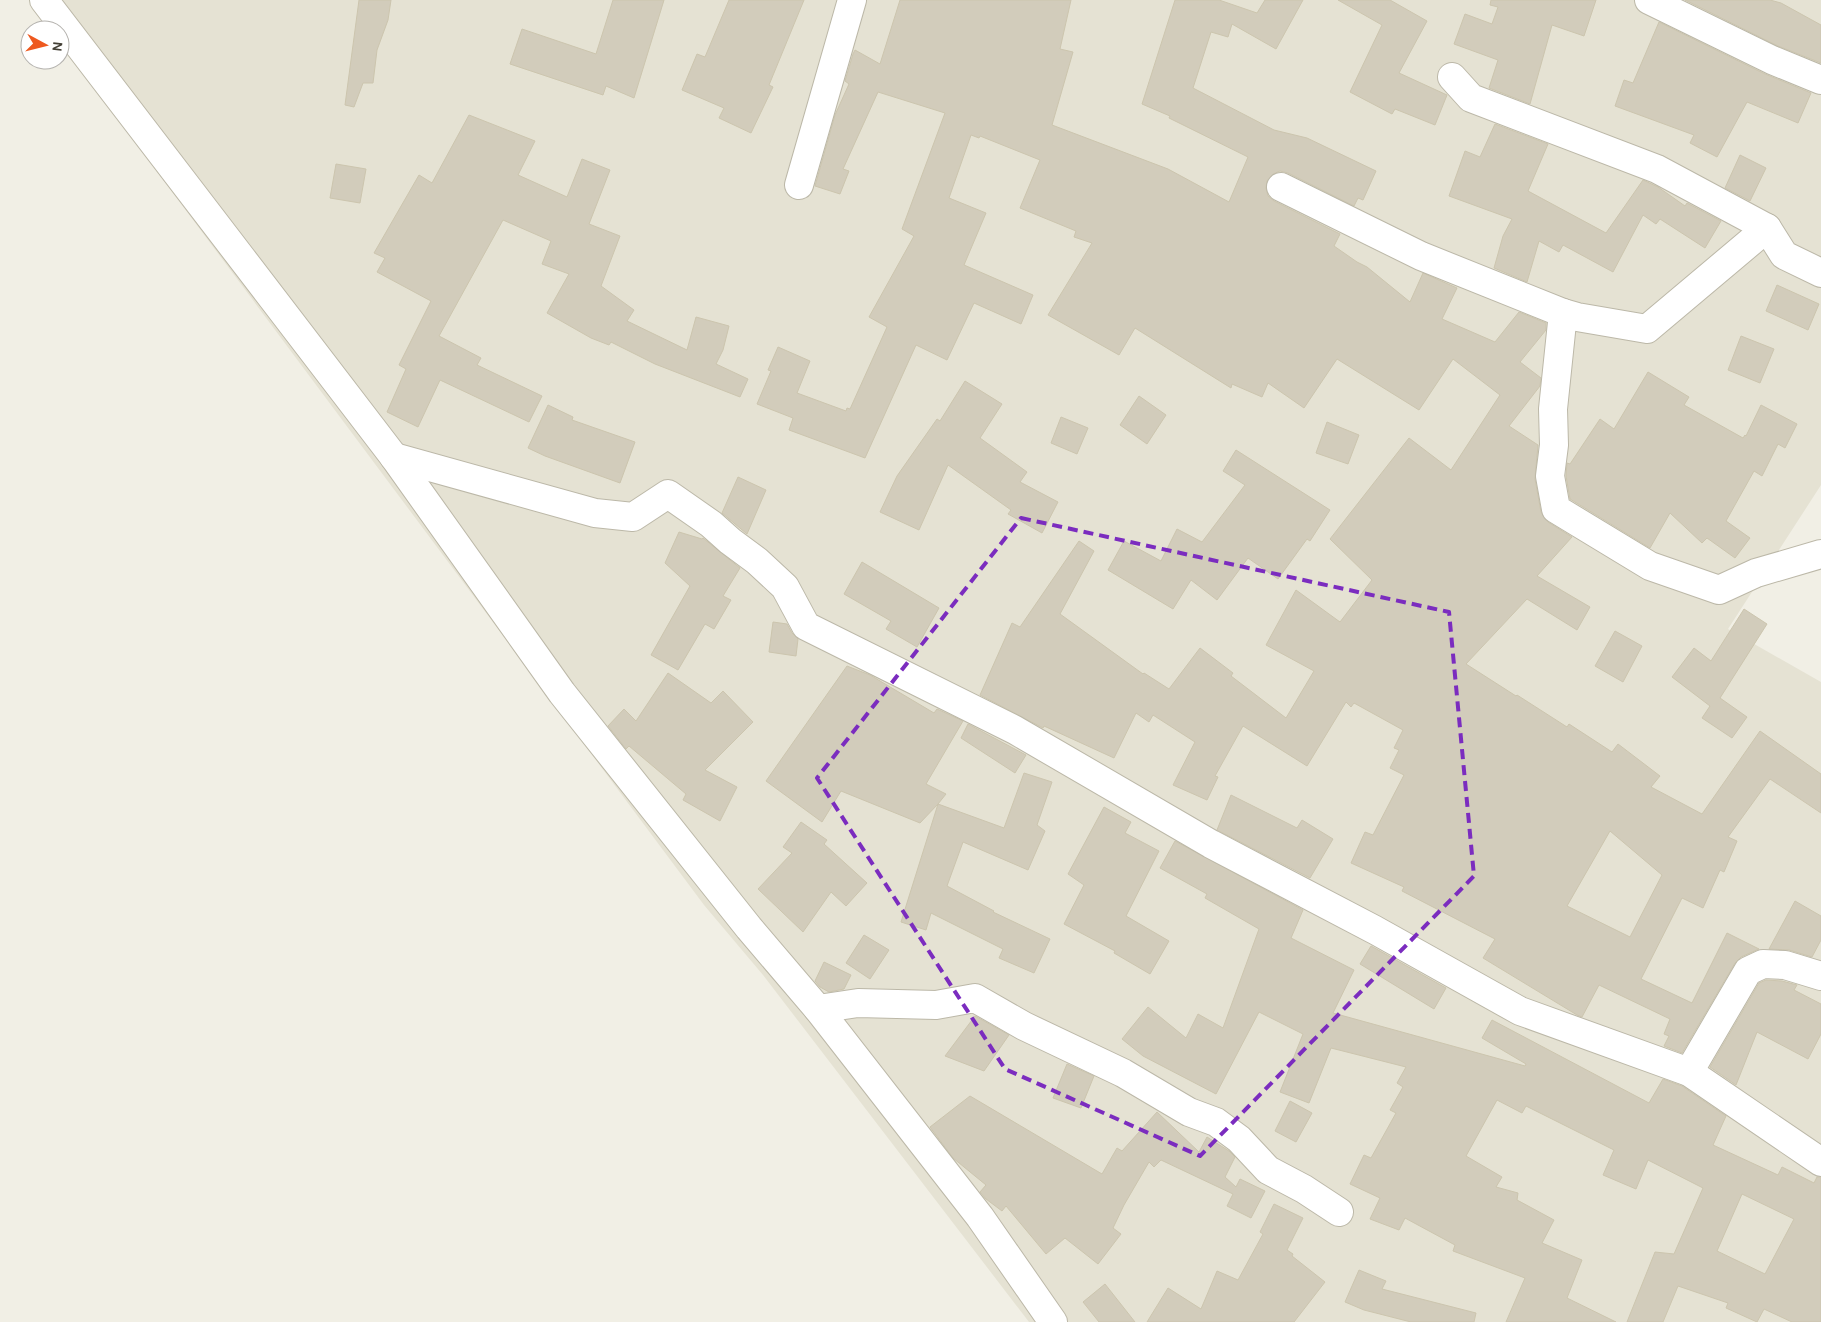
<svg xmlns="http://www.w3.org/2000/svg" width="1821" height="1322" viewBox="0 0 1821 1322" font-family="Karla,sans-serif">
<rect width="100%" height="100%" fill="#f1efe5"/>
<!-- residential -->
<path fill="#e5e2d3" d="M 29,0 L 1821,0 L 1821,485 L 1728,629 L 1821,682 L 1821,1322 L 1029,1322 L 763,975 L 704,905 Z"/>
<!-- building -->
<g fill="#d2ccbb" stroke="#ccc5ae" fill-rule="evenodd">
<path d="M 359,0 L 391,0 L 388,20 L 377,50 L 373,83 L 363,83 L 354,107 L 345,105 Z"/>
<path d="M 613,0 L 664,0 L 634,98 L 606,86 L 603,95 L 510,64 L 522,29 L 596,54 Z"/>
<path d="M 729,0 L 804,0 L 769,85 L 773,87 L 751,133 L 719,118 L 724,108 L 682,90 L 697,54 L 705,57 Z"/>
<path d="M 900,0 L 1071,0 L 1060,49 L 1073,52 L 1052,125 L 1168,169 L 1229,202 L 1248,157 L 1169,118 L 1170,116 L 1142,104 L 1175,0 L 1219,0 L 1257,13 L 1265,0 L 1303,0 L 1276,49 L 1232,24 L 1228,37 L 1211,32 L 1193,88 L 1274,130 L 1307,138 L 1376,171 L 1363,200 L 1358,198 L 1354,206 L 1288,173 L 1280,171 L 1273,174 L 1267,181 L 1266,188 L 1268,196 L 1274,201 L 1340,234 L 1334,246 L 1357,262 L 1367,267 L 1410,302 L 1423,273 L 1457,288 L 1442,319 L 1495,342 L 1519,312 L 1546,323 L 1546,330 L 1520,362 L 1541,378 L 1540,386 L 1509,426 L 1538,445 L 1535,479 L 1541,512 L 1548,522 L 1572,537 L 1537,576 L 1590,607 L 1577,630 L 1527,599 L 1466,664 L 1516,696 L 1517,695 L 1567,727 L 1569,724 L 1612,752 L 1618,744 L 1660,776 L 1651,787 L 1702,814 L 1760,731 L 1821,774 L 1821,813 L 1770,779 L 1728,837 L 1737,841 L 1724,872 L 1720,870 L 1703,908 L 1682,898 L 1641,979 L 1692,1003 L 1727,933 L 1759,949 L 1741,957 L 1735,963 L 1682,1053 L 1664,1046 L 1669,1036 L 1664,1034 L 1670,1019 L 1599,985 L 1582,1017 L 1577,1015 L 1483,958 L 1495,939 L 1402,891 L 1404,887 L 1351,863 L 1365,832 L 1373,835 L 1404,775 L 1390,768 L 1399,750 L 1394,748 L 1403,730 L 1354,703 L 1351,707 L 1346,702 L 1307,766 L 1243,726 L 1215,776 L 1218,777 L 1207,800 L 1173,785 L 1195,742 L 1153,715 L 1149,722 L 1136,713 L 1114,758 L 1044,726 L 1043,728 L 980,695 L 1012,623 L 1020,627 L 1079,541 L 1094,551 L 1060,614 L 1143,674 L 1144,673 L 1169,689 L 1200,648 L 1233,673 L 1231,676 L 1286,718 L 1314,671 L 1266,645 L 1296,590 L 1340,622 L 1372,580 L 1330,539 L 1409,438 L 1451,470 L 1500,395 L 1453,359 L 1419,410 L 1337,359 L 1304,408 L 1268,383 L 1262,397 L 1232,384 L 1231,388 L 1135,328 L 1119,355 L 1048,315 L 1092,243 L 1074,237 L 1076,231 L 1020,208 L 1040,160 L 980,136 L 979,138 L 971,135 L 949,198 L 986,213 L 964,265 L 1033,295 L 1021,324 L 974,303 L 947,360 L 916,345 L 865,458 L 789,430 L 793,418 L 757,404 L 771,371 L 768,370 L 778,347 L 810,361 L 797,393 L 846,411 L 847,408 L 850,409 L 887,327 L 869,317 L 914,236 L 902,229 L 945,113 L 878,92 L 843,169 L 849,171 L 840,194 L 815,186 L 835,115 L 849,84 L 845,81 L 853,54 L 855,50 L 880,64 ZM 1610,831 L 1662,875 L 1630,937 L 1567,906 Z"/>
<path d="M 1338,0 L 1390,0 L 1427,21 L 1399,73 L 1447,95 L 1435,125 L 1395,109 L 1392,114 L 1350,92 L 1382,25 Z"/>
<path d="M 1491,0 L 1596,0 L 1584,36 L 1552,25 L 1530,104 L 1489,88 L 1498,60 L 1454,44 L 1465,14 L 1492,24 L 1498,7 L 1490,5 Z"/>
<path d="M 1685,0 L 1770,0 L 1781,3 L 1821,25 L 1821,63 L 1778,46 Z"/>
<path d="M 1659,22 L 1765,74 L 1811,93 L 1798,123 L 1747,102 L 1717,157 L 1690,143 L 1694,135 L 1615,106 L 1624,80 L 1633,83 Z"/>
<path d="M 469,115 L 535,141 L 518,175 L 567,197 L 582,159 L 610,170 L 589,224 L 620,236 L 601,286 L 634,310 L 627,321 L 687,350 L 696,317 L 729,326 L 723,350 L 716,364 L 748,379 L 740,397 L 655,364 L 611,342 L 609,345 L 591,338 L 547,313 L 569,274 L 542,264 L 551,241 L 503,220 L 439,336 L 481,358 L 477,365 L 542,396 L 529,422 L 440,380 L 418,427 L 387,412 L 406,369 L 399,365 L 431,301 L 377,272 L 385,258 L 374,253 L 419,175 L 432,183 Z"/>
<path d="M 1495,124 L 1548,144 L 1528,191 L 1606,233 L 1643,180 L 1658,187 L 1685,206 L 1687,203 L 1721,221 L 1705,248 L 1660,219 L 1656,224 L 1643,215 L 1613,272 L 1563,245 L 1559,252 L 1539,241 L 1527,282 L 1494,268 L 1503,236 L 1512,219 L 1449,196 L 1465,151 L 1480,157 Z"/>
<path d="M 1740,155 L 1766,168 L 1750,201 L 1725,188 Z"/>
<path d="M 336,164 L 366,169 L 360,203 L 330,198 Z"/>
<path d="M 1777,285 L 1819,304 L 1808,330 L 1766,311 Z"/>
<path d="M 1741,336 L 1774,349 L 1760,383 L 1728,370 Z"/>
<path d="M 1648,372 L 1689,397 L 1684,405 L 1743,438 L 1745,435 L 1746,436 L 1761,405 L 1797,424 L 1785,448 L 1778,444 L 1762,476 L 1754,471 L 1726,521 L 1750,538 L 1735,558 L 1707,538 L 1702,543 L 1670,513 L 1650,548 L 1570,499 L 1566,476 L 1567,463 L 1570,464 L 1600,419 L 1614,429 Z"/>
<path d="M 965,381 L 1002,404 L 980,438 L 1027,472 L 1020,482 L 1058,502 L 1042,533 L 1008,514 L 1011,510 L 948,465 L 919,530 L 880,512 L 897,476 L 937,419 L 940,421 Z"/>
<path d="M 1139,396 L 1166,415 L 1147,444 L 1120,425 Z"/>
<path d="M 548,405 L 573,417 L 572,420 L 635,442 L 620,483 L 545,456 L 528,448 Z"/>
<path d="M 1061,417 L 1088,428 L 1077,454 L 1051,443 Z"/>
<path d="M 1327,422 L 1359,435 L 1348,464 L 1316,453 Z"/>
<path d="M 1236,450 L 1330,510 L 1310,541 L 1307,539 L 1278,579 L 1248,558 L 1217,600 L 1191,580 L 1173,609 L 1108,570 L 1124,541 L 1161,561 L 1177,529 L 1202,542 L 1245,485 L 1223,471 Z"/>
<path d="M 738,477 L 766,490 L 747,534 L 722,513 Z"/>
<path d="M 679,532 L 702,539 L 703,538 L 740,568 L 723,596 L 731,600 L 714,629 L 705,624 L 678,670 L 651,655 L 690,586 L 665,563 Z"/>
<path d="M 862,562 L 939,608 L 917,647 L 886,629 L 891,621 L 844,594 Z"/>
<path d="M 1744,609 L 1767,624 L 1720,698 L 1747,717 L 1732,738 L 1702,718 L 1710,706 L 1672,677 L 1694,648 L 1711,661 Z"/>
<path d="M 773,622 L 787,624 L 792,633 L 798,639 L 796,656 L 769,652 Z"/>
<path d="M 1615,631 L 1642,646 L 1623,682 L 1595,666 Z"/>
<path d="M 847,666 L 870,675 L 934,713 L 937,709 L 963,721 L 926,784 L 946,794 L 938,804 L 1004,828 L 1024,773 L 1052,782 L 1037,825 L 1045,831 L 1028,870 L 963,842 L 947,886 L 994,911 L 993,912 L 1050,939 L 1034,973 L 999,958 L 1003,949 L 931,913 L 926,930 L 901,922 L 938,804 L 920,823 L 841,791 L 822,822 L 766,781 Z"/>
<path d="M 668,673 L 711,703 L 723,691 L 753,722 L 705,770 L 737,787 L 720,821 L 683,800 L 686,794 L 629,746 L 626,749 L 608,726 L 624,709 L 636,721 Z"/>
<path d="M 968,724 L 1026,755 L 1015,773 L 961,738 Z"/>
<path d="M 1231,795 L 1297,828 L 1302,820 L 1333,839 L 1310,878 L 1217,830 Z"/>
<path d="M 1104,807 L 1131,822 L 1125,833 L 1159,851 L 1126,916 L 1169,941 L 1150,974 L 1114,953 L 1115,951 L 1064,924 L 1084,885 L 1068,874 Z"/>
<path d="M 801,822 L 827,840 L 824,844 L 867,883 L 846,906 L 831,892 L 803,932 L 758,889 L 792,853 L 783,847 Z"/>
<path d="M 1175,841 L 1303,910 L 1291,938 L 1354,970 L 1333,1013 L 1525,1066 L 1526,1064 L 1482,1038 L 1492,1020 L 1649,1103 L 1663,1079 L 1682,1086 L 1726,1116 L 1713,1145 L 1778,1175 L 1782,1167 L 1814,1183 L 1817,1177 L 1821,1177 L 1821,1322 L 1792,1322 L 1764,1309 L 1757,1322 L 1726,1308 L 1728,1303 L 1678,1286 L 1663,1322 L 1627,1322 L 1655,1252 L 1674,1254 L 1703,1188 L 1648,1160 L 1636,1189 L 1603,1175 L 1614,1150 L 1526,1106 L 1522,1113 L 1497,1100 L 1466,1156 L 1502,1177 L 1496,1187 L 1518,1193 L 1517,1200 L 1554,1220 L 1542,1243 L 1582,1260 L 1567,1298 L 1616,1322 L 1506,1322 L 1525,1278 L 1453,1251 L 1455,1245 L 1405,1218 L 1399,1230 L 1370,1219 L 1380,1198 L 1350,1184 L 1364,1155 L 1371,1158 L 1396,1113 L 1390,1110 L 1403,1087 L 1397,1083 L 1406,1067 L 1331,1048 L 1309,1103 L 1280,1092 L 1303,1034 L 1259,1012 L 1216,1094 L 1143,1056 L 1122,1039 L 1148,1007 L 1186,1038 L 1198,1014 L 1223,1028 L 1259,929 L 1205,898 L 1207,894 L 1160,868 ZM 1742,1194 L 1794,1219 L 1765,1274 L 1717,1251 Z"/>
<path d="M 1795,901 L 1821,916 L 1821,940 L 1812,957 L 1789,950 L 1769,949 Z"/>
<path d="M 864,935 L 889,950 L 870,979 L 846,963 Z"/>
<path d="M 1371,946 L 1446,988 L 1434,1009 L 1360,964 Z"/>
<path d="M 824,962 L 851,975 L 844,989 L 829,992 L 820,987 L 815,981 Z"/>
<path d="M 1766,980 L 1782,981 L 1797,985 L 1794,990 L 1821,1004 L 1821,1034 L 1808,1059 L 1757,1032 L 1736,1085 L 1710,1067 L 1759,983 Z"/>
<path d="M 975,1016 L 1009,1035 L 984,1071 L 945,1056 Z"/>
<path d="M 1067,1064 L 1094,1076 L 1081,1108 L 1053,1098 Z"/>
<path d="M 970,1096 L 1102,1174 L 1117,1148 L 1122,1151 L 1157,1112 L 1199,1152 L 1207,1137 L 1229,1151 L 1235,1157 L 1225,1177 L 1236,1187 L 1240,1179 L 1265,1191 L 1251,1218 L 1227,1206 L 1233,1194 L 1161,1160 L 1154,1167 L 1149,1162 L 1124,1205 L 1113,1228 L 1121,1234 L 1098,1264 L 1065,1238 L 1046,1254 L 1006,1206 L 1002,1211 L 986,1199 L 980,1192 L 986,1185 L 953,1158 L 930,1127 Z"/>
<path d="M 1290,1101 L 1312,1113 L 1296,1142 L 1275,1131 Z"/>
<path d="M 1274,1204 L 1303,1218 L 1287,1250 L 1293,1254 L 1292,1256 L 1325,1282 L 1294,1322 L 1147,1322 L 1168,1288 L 1201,1309 L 1217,1271 L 1238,1280 L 1263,1234 L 1260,1232 Z"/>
<path d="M 1359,1270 L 1386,1281 L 1382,1289 L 1476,1313 L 1474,1322 L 1411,1322 L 1364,1310 L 1345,1302 Z"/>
<path d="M 1105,1284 L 1135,1322 L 1099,1322 L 1083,1302 Z"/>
</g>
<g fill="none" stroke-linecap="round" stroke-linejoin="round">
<defs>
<g id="street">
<path d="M 44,0 L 394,457 L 562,693 L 749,928 L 818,1009 L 980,1217 L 1053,1322"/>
<path d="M 1649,0 L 1772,60 L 1821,80"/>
<path d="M 1452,77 L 1471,98 L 1657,169 L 1767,228 L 1784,255 L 1821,273"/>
<path d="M 799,185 L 852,0"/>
<path d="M 1281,187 L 1421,256 L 1563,313 L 1577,317 L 1647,329 L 1767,228"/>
<path d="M 1563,313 L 1553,409 L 1554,445 L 1550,476 L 1556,509 L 1650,566 L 1719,590 L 1756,573 L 1821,554"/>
<path d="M 394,457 L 595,513 L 633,517 L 668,494 L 711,524 L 730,541 L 757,561 L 785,587 L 806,626 L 1015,730 L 1211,844 L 1375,930 L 1520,1011 L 1689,1072 L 1821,1162"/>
<path d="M 818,1009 L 858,1003 L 936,1005 L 975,998 L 1024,1026 L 1123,1073 L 1189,1112 L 1216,1122 L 1239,1139 L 1268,1170 L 1304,1189 L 1339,1212"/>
<path d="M 1689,1072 L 1748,971 L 1763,964 L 1785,965 L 1821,976"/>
</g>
</defs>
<!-- street casing -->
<use href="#street" stroke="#bcb8a8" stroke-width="30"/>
<!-- street -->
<use href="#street" stroke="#fff" stroke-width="28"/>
</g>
<!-- marked area -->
<path fill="none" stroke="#7b2cbf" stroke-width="4" stroke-dasharray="10 6" stroke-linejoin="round" d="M 1021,518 L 1449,612 L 1474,876 L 1200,1156 L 1005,1069 L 817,778 Z"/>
<!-- north arrow -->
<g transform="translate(45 45) rotate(97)"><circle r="24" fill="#ffffff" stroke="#b4b2ae"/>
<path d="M0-4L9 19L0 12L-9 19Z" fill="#ee591f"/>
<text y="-8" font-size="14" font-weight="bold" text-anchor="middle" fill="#433f35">N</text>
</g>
</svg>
